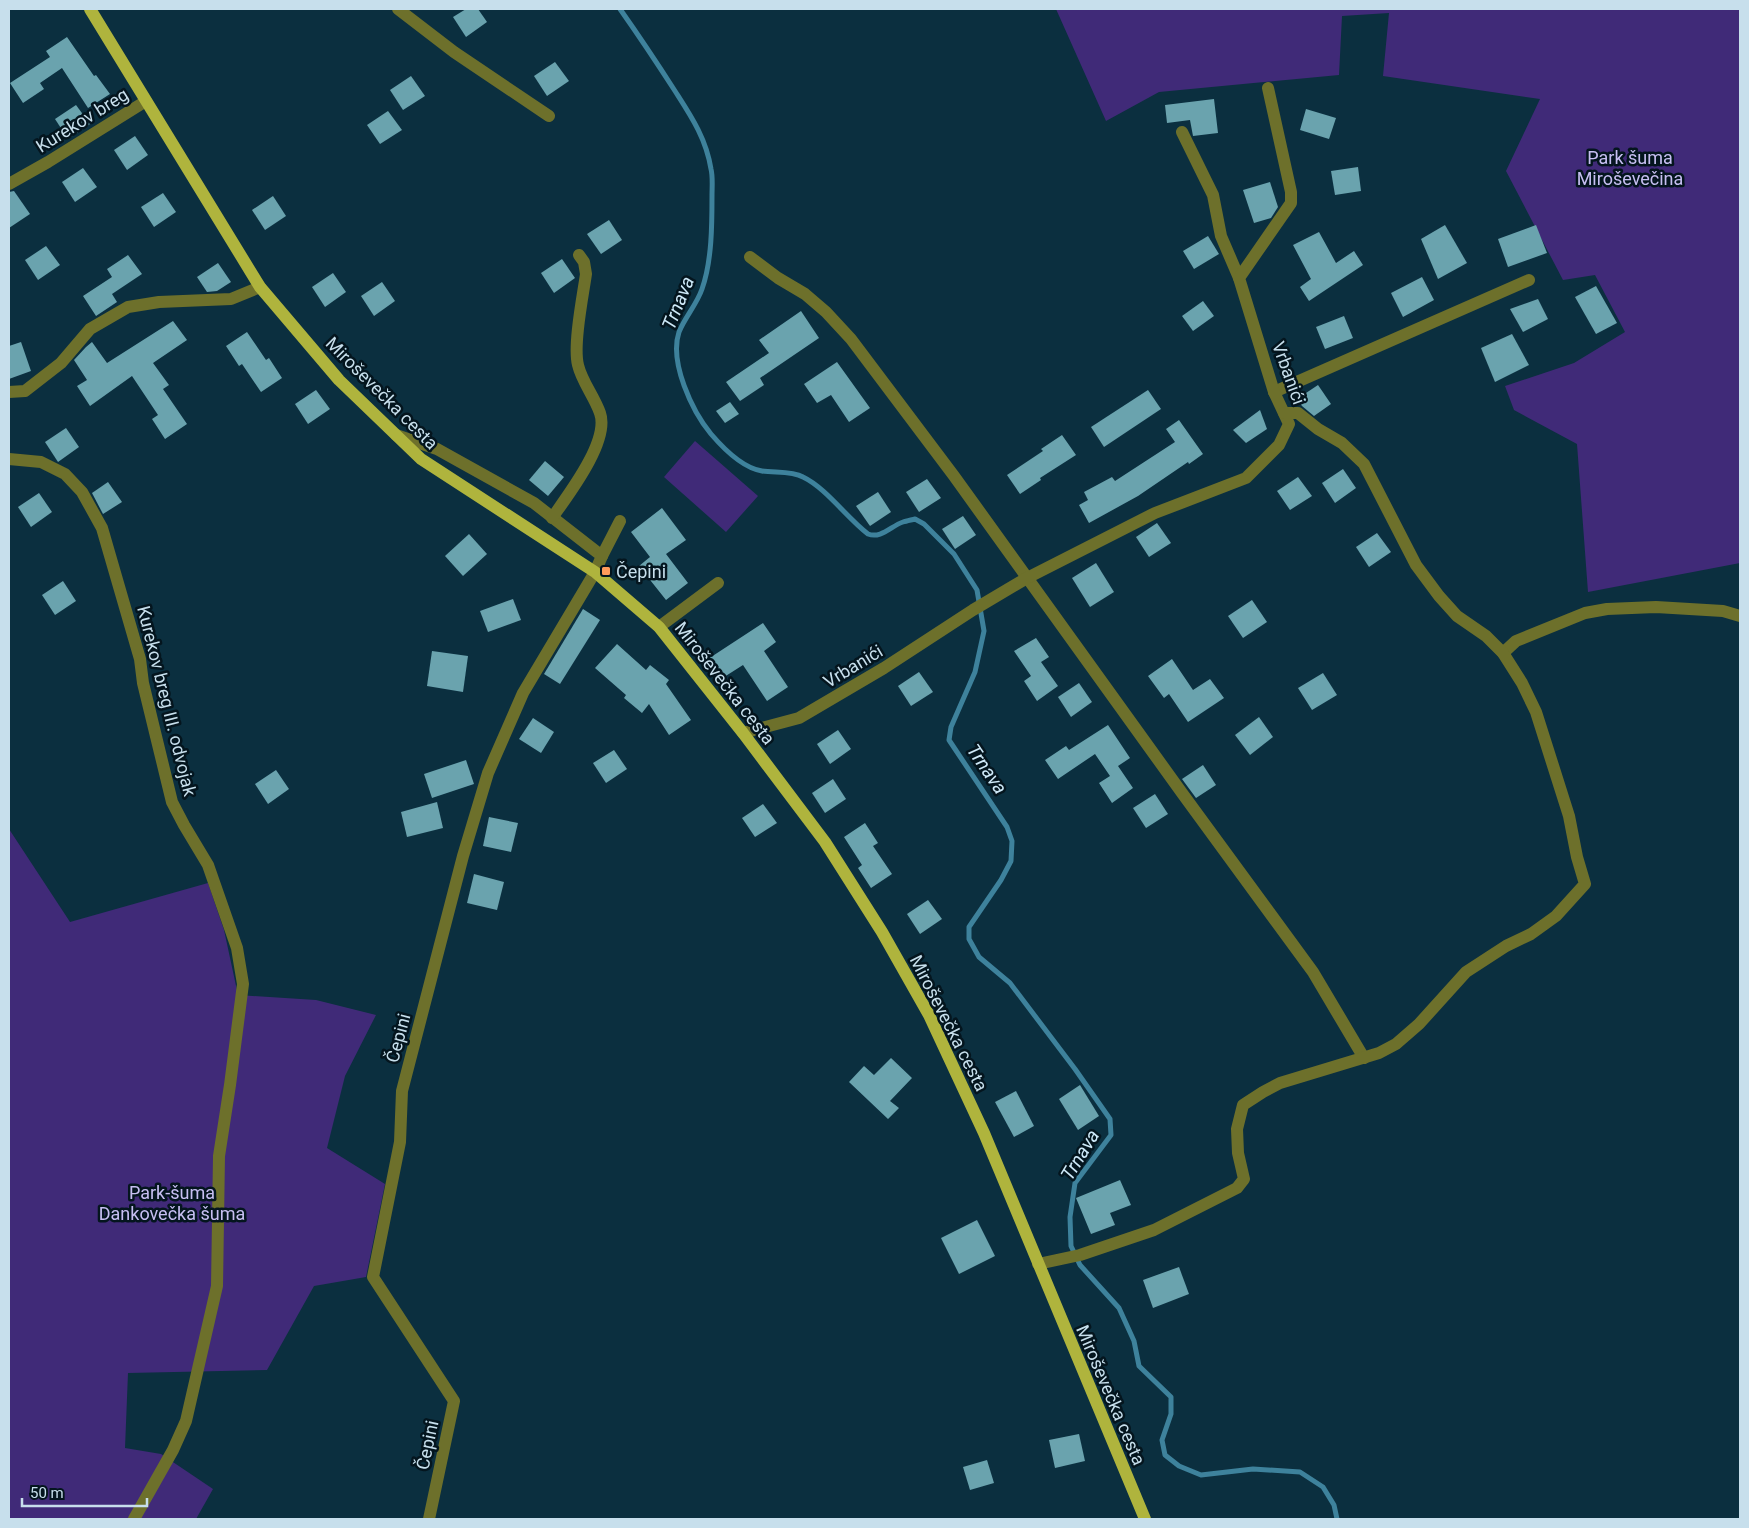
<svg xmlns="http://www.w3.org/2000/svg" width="1749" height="1528" viewBox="0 0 1749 1528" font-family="Roboto,sans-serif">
<rect width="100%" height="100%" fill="#0b2f3f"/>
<!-- green -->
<g fill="#402a78">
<path d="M 1056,9 L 1740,9 L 1740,563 L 1588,592 L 1577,444 L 1514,410 L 1505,386 L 1574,363 L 1625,332 L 1595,275 L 1563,280 L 1506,171 L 1540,99 L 1383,76 L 1389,13 L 1342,16 L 1339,75 L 1159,92 L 1106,121 Z"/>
<path d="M 695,441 L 758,496 L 726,532 L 664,477 Z"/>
<path d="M 9,829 L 70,922 L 208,883 L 224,930 L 238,995 L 316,1000 L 376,1015 L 345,1076 L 327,1148 L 385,1184 L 366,1277 L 314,1286 L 267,1370 L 128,1373 L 125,1448 L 161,1454 L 213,1489 L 196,1519 L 9,1519 Z"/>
</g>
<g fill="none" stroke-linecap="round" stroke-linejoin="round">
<!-- stream -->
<path stroke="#3e829c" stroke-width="5" d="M 620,9 C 639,36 657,63 675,91 C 691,116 706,138 711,169 C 713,177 712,187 712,195 C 712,224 712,261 702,289 C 697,304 685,317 679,332 C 669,362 692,411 711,434 C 723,448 743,468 762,471 C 775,473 792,471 803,477 C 826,488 847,518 868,534 C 881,539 891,526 903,522 C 906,521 911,520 915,519 L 924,524 L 954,554 L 977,590 L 984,631 L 975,672 L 951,727 L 949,740 L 1007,827 L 1012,841 L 1011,861 L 1001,880 L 969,927 L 969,939 L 979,957 L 1010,983 L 1075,1069 L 1110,1119 L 1111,1135 L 1075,1183 L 1070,1217 L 1071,1246 L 1080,1265 L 1119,1308 L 1134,1341 L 1139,1366 L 1171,1397 L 1171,1414 L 1162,1440 L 1165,1455 L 1179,1466 L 1201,1475 L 1253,1469 L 1300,1472 L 1323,1487 L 1334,1505 L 1337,1519"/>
</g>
<!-- building -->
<g fill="#6aa3ae">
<path d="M 466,9 L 478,9 L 487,22 L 466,37 L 453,17 Z"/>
<path d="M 67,37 L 94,76 L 96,75 L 110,94 L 88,108 L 62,68 L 40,83 L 44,89 L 23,103 L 10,83 L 50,57 L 46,51 Z"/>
<path d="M 555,62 L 569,81 L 547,96 L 534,76 Z"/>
<path d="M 411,76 L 425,96 L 403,110 L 390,90 Z"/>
<path d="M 1214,99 L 1218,133 L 1193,136 L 1190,120 L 1167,123 L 1165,105 Z"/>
<path d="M 76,105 L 90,124 L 68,139 L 55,119 Z"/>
<path d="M 1306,109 L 1336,118 L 1329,139 L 1300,130 Z"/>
<path d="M 388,111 L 402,130 L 380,144 L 367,125 Z"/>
<path d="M 135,136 L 148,155 L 127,170 L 114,150 Z"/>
<path d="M 1358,167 L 1361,191 L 1335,195 L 1331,171 Z"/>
<path d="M 83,168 L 97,187 L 75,202 L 62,182 Z"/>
<path d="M 1270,182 L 1278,207 L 1271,218 L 1254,223 L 1243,190 Z"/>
<path d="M 14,191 L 30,214 L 9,228 L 9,192 Z"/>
<path d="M 163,193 L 176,212 L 154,227 L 141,207 Z"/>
<path d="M 273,196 L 286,216 L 265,230 L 252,210 Z"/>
<path d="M 609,220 L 622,240 L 601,254 L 587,234 Z"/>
<path d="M 1445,225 L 1467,263 L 1438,279 L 1421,239 Z"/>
<path d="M 1536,225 L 1547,253 L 1508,267 L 1498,239 Z"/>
<path d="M 1319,232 L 1336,263 L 1354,251 L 1363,265 L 1309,301 L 1300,287 L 1311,279 L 1293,245 Z"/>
<path d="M 1208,236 L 1219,254 L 1194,269 L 1183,251 Z"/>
<path d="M 46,246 L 60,265 L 38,280 L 25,260 Z"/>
<path d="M 128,255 L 142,274 L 112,294 L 117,302 L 96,316 L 83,296 L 112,277 L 107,269 Z"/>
<path d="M 562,259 L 575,278 L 554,293 L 541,273 Z"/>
<path d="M 218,263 L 231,282 L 217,291 L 207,292 L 197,277 Z"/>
<path d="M 333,273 L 346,292 L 325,307 L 312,287 Z"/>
<path d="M 1422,277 L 1434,300 L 1403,317 L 1391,293 Z"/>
<path d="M 382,282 L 395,301 L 374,316 L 361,296 Z"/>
<path d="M 1596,286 L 1617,323 L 1596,334 L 1575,297 Z"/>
<path d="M 1538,299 L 1548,319 L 1523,332 L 1510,309 Z"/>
<path d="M 1203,301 L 1214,316 L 1193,331 L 1182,316 Z"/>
<path d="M 801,311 L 819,338 L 760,378 L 764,385 L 740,401 L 726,382 L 769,353 L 759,340 Z"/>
<path d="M 1344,316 L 1353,338 L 1325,349 L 1316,327 Z"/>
<path d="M 173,321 L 187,340 L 153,363 L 169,385 L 163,389 L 187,424 L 165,439 L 152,419 L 158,415 L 132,376 L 90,406 L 77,386 L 87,380 L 74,360 L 86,347 L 92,342 L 107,363 Z"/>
<path d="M 247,332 L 266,360 L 269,358 L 282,378 L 261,392 L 242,364 L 239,366 L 226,346 Z"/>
<path d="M 1512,334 L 1529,365 L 1495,382 L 1481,348 Z"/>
<path d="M 21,342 L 31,371 L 9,379 L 9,346 Z"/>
<path d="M 837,362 L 870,408 L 849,422 L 831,395 L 817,403 L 804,384 Z"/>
<path d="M 1318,385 L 1331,404 L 1314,416 L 1302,406 L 1297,399 Z"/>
<path d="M 316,390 L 330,409 L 308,424 L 295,404 Z"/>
<path d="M 1148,390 L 1161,409 L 1104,447 L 1091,427 Z"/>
<path d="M 730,402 L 739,414 L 725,423 L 716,411 Z"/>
<path d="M 1260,410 L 1267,429 L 1246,443 L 1233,430 Z"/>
<path d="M 1179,420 L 1203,454 L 1189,464 L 1188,462 L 1138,496 L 1089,523 L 1079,505 L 1088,500 L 1084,492 L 1112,477 L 1115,481 L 1175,442 L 1166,429 Z"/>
<path d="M 66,428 L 79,447 L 58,462 L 45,442 Z"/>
<path d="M 1062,435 L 1076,455 L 1040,478 L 1041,480 L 1020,494 L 1007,475 L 1043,451 L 1041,449 Z"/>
<path d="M 545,461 L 564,477 L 548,496 L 529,480 Z"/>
<path d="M 1343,469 L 1356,488 L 1335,503 L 1322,483 Z"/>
<path d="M 1298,477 L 1312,496 L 1290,510 L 1277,491 Z"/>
<path d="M 927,479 L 941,498 L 919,512 L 906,492 Z"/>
<path d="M 108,482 L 122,502 L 103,514 L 92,493 Z"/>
<path d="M 878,492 L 891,512 L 870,526 L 856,506 Z"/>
<path d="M 39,493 L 52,512 L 31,527 L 18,507 Z"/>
<path d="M 662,508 L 686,540 L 666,554 L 688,583 L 666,600 L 639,566 L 650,557 L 631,532 Z"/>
<path d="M 963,516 L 976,535 L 955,549 L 942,529 Z"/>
<path d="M 1157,523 L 1171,543 L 1149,557 L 1136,537 Z"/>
<path d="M 1377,533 L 1391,552 L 1369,567 L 1356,547 Z"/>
<path d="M 469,534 L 487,554 L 463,576 L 445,556 Z"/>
<path d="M 1096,563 L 1114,592 L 1090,607 L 1072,578 Z"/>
<path d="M 63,581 L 76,601 L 55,615 L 42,595 Z"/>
<path d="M 513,599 L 521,620 L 488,632 L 480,611 Z"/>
<path d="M 1252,600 L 1267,622 L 1243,638 L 1228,616 Z"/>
<path d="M 583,609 L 600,620 L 560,684 L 544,674 Z"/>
<path d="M 763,623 L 776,642 L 764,651 L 788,687 L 767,701 L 743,665 L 721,679 L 708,659 Z"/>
<path d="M 1036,638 L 1049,657 L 1041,662 L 1058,686 L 1037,701 L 1024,681 L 1031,676 L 1014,651 Z"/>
<path d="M 617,644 L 646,670 L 650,665 L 669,680 L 666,684 L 691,720 L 669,735 L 649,704 L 642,713 L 624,698 L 626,695 L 595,668 Z"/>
<path d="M 432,651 L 468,656 L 463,692 L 427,686 Z"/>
<path d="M 1172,659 L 1193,690 L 1210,679 L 1224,698 L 1188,722 L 1169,694 L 1164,698 L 1148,676 Z"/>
<path d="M 919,672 L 933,692 L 911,706 L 898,686 Z"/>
<path d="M 1323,673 L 1337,695 L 1312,710 L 1298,688 Z"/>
<path d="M 1079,683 L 1092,702 L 1071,717 L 1058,697 Z"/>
<path d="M 1259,717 L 1273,737 L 1250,755 L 1235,735 Z"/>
<path d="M 533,718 L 554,732 L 541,753 L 519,739 Z"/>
<path d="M 1108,725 L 1130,758 L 1118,766 L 1133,788 L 1112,803 L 1099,783 L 1110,776 L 1095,754 L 1058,779 L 1045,760 L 1066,746 L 1069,750 Z"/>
<path d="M 838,730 L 851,749 L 830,764 L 817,744 Z"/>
<path d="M 614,750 L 627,769 L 606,783 L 593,763 Z"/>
<path d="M 466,760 L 474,784 L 432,798 L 424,774 Z"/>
<path d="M 1203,765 L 1216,785 L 1196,798 L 1182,779 Z"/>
<path d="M 276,770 L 289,789 L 268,804 L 255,784 Z"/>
<path d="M 833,779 L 846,799 L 825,813 L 812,793 Z"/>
<path d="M 1155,794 L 1168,814 L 1146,828 L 1133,808 Z"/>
<path d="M 437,802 L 443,828 L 407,837 L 401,812 Z"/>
<path d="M 763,804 L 777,823 L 755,837 L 742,818 Z"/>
<path d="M 489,817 L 518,823 L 511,852 L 483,846 Z"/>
<path d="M 865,823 L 878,843 L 873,846 L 892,874 L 871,888 L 858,868 L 862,865 L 844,837 Z"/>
<path d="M 474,874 L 504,882 L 497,910 L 467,903 Z"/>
<path d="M 928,900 L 942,919 L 920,934 L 907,914 Z"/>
<path d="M 891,1058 L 912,1078 L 890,1101 L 899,1108 L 888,1119 L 849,1082 L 864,1066 L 874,1075 Z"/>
<path d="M 1080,1085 L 1099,1116 L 1078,1130 L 1059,1099 Z"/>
<path d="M 1016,1091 L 1034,1126 L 1014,1137 L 995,1102 Z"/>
<path d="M 1120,1180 L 1131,1205 L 1110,1213 L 1115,1225 L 1091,1234 L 1076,1198 Z"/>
<path d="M 977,1220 L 995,1256 L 959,1274 L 941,1238 Z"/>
<path d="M 1179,1267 L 1189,1294 L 1153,1308 L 1143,1280 Z"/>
<path d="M 1079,1434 L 1085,1461 L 1055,1468 L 1049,1440 Z"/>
<path d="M 987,1460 L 994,1483 L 970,1490 L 963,1467 Z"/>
</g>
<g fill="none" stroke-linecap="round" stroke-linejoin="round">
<!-- minor -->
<g stroke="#6d702b" stroke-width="12">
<path d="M 398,9 L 454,52 L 549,116"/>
<path d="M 1182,132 L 1213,195 L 1221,236 L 1239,278"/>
<path d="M 9,184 L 48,162 L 146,101"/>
<path d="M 750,257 L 778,278 L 805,294 L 826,312 L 851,339 L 954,476 L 1182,793 L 1313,972 L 1364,1058"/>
<path d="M 9,392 L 25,391 L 61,363 L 90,329 L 128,307 L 159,302 L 231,299 L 260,287"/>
<path d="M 1274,392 L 1529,280"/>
<path d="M 396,435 L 437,449 L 534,503 L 602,556 L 595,572 L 523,693 L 488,773 L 463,856 L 402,1091 L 400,1142 L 373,1277 L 454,1401 L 429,1519"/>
<path d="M 9,459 L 41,462 L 65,474 L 82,492 L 102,528 L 140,659 L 143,683 L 172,802 L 184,825 L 208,865 L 237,948 L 243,984 L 230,1085 L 219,1156 L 217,1286 L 186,1421 L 173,1450 L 134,1519"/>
<path d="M 552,518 C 568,495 610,441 600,413 C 594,396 582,382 578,365 C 573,345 583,295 586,274 L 584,262 L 579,255"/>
<path d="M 602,556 L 620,521"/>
<path d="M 659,627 L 718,583"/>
<path d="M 1503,653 L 1516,641 L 1585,613 L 1607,609 L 1656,607 L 1723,611 L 1740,616"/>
<path d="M 743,733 L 799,718 L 884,668 L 973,610 L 1027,578 L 1155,513 L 1246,478 L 1279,445 L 1289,424 L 1274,392 L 1239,278 L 1291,203 L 1291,192 L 1268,88"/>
<path d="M 1038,1264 L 1080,1255 L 1154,1230 L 1237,1188 L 1244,1179 L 1238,1153 L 1237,1129 L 1243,1105 L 1263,1092 L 1280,1083 L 1379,1053 L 1396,1044 L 1419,1024 L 1466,972 L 1506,946 L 1531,934 L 1556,916 L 1585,884 L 1577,857 L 1569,816 L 1536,712 L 1522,683 L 1503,653 L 1486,636 L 1457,616 L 1439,596 L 1416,565 L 1364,464 L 1342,443 L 1318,429 L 1298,413 L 1284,413"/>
</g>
<!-- major -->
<path stroke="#afb43d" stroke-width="12" d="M 90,9 L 260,287 L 339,380 L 421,459 L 595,572 L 659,627 L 743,733 L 825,842 L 882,932 L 929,1015 L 984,1133 L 1145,1519"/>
</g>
<!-- markers -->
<rect fill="#ff9b5b" stroke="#04151e" stroke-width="2" x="601" y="566" width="10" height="10" rx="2.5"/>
<g text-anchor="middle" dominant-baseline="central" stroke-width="5" stroke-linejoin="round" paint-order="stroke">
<!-- street labels -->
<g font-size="18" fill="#c7dfec" stroke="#04151e">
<text transform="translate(82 120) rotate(-32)">Kurekov breg</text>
<text transform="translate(1289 373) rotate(70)">Vrbanići</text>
<text transform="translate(382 393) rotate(45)">Miroševečka cesta</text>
<text transform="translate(853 666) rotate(-31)">Vrbanići</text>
<text transform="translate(725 683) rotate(52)">Miroševečka cesta</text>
<text transform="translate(167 701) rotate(76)">Kurekov breg III. odvojak</text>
<text transform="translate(949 1023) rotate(63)">Miroševečka cesta</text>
<text transform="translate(398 1038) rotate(-75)">Čepini</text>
<text transform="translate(1111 1395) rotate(67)">Miroševečka cesta</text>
<text transform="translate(427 1445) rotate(-78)">Čepini</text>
</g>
<!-- park labels -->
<g font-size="18" fill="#c7bff2" stroke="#04151e">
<text x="1630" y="157">Park šuma<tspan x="1630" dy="21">Miroševečina</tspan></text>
<text x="172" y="1192">Park-šuma<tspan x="172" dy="21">Dankovečka šuma</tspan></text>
</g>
<!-- poi labels -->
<g font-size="18" fill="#c7dfec" stroke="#04151e" text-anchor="start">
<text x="616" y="571">Čepini</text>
</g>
<!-- water labels -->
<g font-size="19" font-style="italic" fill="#cee9f8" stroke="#04151e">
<text transform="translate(678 303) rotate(-68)">Trnava</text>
<text transform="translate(987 769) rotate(56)">Trnava</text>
<text transform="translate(1080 1155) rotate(-59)">Trnava</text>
</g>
</g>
<!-- border -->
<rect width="1749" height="1528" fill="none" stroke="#c7dfec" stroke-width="20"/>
<!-- scale -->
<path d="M22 1498v8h125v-8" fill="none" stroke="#c7dfec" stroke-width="2.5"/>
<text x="30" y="1498" font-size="15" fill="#c7dfec" stroke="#04151e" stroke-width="4" paint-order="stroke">50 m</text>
</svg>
